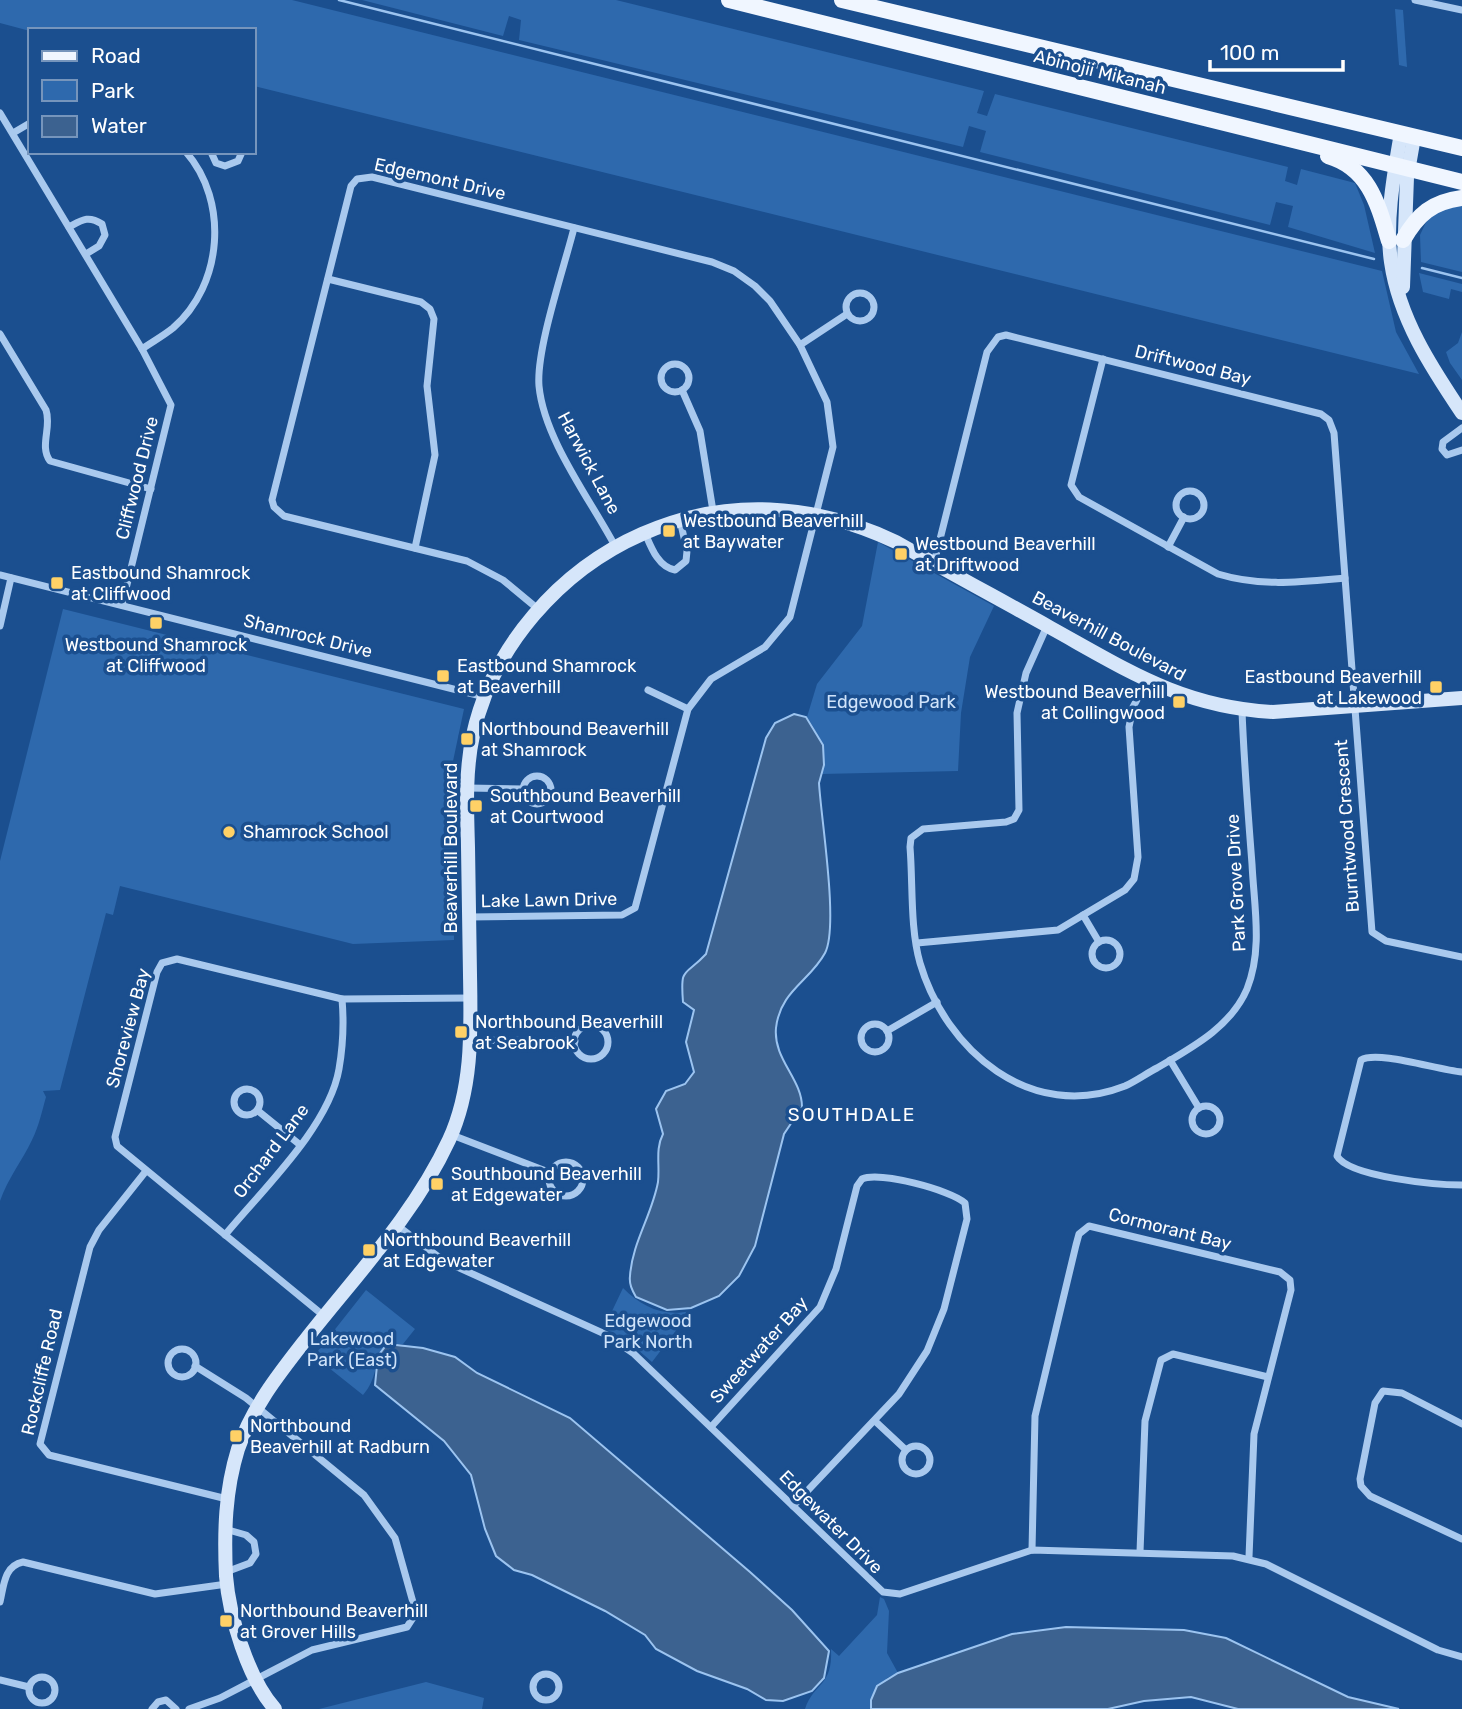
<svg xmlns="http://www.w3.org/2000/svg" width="1462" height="1709" viewBox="0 0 1462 1709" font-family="Rubik,sans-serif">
<rect width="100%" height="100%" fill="#1b4f8f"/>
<!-- green -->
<g fill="#2e69ad">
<path d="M 0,0 L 292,0 L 1382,271 L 1396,332 L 1419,374 L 254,86 L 254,30 L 30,31 L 0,23 Z"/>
<path d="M 362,0 L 616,0 L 984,91 L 977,113 L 987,116 L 995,94 L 1288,167 L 1285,181 L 1297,185 L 1301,169 L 1355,183 L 1364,205 L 1375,253 L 1288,227 L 1293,206 L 1276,202 L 1270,225 L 980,152 L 986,131 L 969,126 L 963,147 L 519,40 L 521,20 L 509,16 L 503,36 Z"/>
<path d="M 1395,9 L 1403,10 L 1407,67 L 1399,65 Z"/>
<path d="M 1462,205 L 1462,272 L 1421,262 L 1420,235 L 1428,218 L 1426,214 Z"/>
<path d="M 1419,273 L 1462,284 L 1462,292 L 1451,289 L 1449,299 L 1423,292 Z"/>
<path d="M 1462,332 L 1462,380 L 1450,363 L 1446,352 L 1458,343 Z"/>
<path d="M 878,542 L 994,606 L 970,657 L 961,713 L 958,771 L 821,774 C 828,754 818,733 807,717 L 817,684 L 862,626 Z"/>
<path d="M 63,609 L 464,709 L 452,766 L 454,940 L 353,944 L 120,886 L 113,915 L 106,913 L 60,1090 L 43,1091 L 46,1097 C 42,1111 39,1126 32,1140 C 22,1161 8,1178 0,1201 L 0,861 Z"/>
<path d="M 623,1288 C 642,1307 663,1317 691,1311 L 652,1362 L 630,1343 L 604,1328 Z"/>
<path d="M 366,1290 L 415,1329 L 403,1344 L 387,1344 C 373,1362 378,1378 363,1395 L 314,1356 Z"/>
<path d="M 880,1597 L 884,1599 L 889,1611 L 887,1653 L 898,1673 L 887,1678 L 871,1709 L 805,1709 C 814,1682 833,1687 831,1649 L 839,1656 L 877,1615 Z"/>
<path d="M 426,1682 L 484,1698 L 482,1709 L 319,1709 Z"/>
</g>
<!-- water -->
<g fill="#3c6290" stroke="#9cc4f0" stroke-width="2">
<path d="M 794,714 L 806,717 L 823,745 L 824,765 L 819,783 C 821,819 839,926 825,953 C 810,981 780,991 776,1028 C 773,1059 802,1079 802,1107 L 784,1134 L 755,1246 L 739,1276 L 719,1296 L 691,1308 L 667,1310 L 636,1297 C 632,1290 629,1284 630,1276 C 632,1243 652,1215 658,1182 C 660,1165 655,1149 663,1134 L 656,1109 L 666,1091 L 685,1084 L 694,1072 L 686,1042 L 694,1010 L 683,1002 C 680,965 685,977 706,954 L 766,738 L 775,723 Z"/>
<path d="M 387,1344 L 423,1348 L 455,1357 L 477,1373 L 570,1418 L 750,1572 L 792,1610 L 829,1651 L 824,1678 L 812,1691 L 783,1701 L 766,1700 L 747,1689 L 697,1671 L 656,1649 L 645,1635 L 605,1611 L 532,1575 L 514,1570 L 496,1556 L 485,1529 L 471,1475 L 444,1441 L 375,1385 L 378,1356 Z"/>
<path d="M 1066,1627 L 1184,1630 L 1226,1638 L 1348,1697 L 1399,1709 L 1238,1709 L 1191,1697 L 1144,1701 L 1108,1709 L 871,1709 L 871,1700 L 877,1686 L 898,1673 L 1012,1634 Z"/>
</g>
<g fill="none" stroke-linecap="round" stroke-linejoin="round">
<!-- stream -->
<g stroke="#9cc4f0" stroke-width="2.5">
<path d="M 339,0 L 1374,259"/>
<path d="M 1422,268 L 1462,278"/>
</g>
<!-- street -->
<g stroke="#a9c9ee" stroke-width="7">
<path d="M 1415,0 L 1462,10"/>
<path d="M 0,113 L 142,349 L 171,405 L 122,605"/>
<path d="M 13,133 L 30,123"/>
<path d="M 211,152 L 216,163 L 225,166 L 238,161 L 242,152"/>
<path d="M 69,227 C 82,220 88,215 102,224 L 105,235 L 99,246 L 86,254"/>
<path d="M 574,228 C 564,268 536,349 539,386 C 544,439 590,499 615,546"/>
<path d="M 328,279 L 421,302 L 430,309 L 434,319 L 427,386 L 435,455 L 415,548"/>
<circle cx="860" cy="307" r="14"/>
<path d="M 0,334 L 46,410 C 52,427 39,446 50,461 L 151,489"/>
<path d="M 800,345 L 847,314"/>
<path d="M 142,349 C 152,342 163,336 173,328 C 223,285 229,201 186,152"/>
<path d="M 1103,359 L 1071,485 L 1079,497 L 1218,574 C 1261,587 1300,582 1345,578"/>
<circle cx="675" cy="378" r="14"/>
<path d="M 682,390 L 700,431 L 713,511"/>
<path d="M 1462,428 L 1443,442 L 1442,449 L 1447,455 L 1462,450"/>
<circle cx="1190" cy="505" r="14"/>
<path d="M 645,533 C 651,547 658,567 675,570 L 686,561 L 687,551 L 680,520"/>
<path d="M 1168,547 L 1184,517"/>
<path d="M 934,563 L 987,352 L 998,337 L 1006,335 L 1321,414 L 1329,420 L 1334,433 L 1372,932 L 1386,941 L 1462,957"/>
<path d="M 0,575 L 485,697"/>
<path d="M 0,626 L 11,578"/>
<path d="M 1047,626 L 1026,673 L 1017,713 L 1019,810 L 1014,819 L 1006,822 L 923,829 L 911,838 L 910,847 C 913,884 910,928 920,963 C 946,1051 1031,1123 1125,1086 C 1136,1081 1147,1073 1157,1068 C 1191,1048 1231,1027 1247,989 C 1263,949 1254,906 1252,864 C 1248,813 1244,762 1242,711"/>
<path d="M 648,690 L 688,709"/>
<circle cx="537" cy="790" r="14"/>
<path d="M 468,788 L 523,789"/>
<path d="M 1083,915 L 1099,942"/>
<path d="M 469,917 L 622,915 L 635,908 L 688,709 L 711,679 L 765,647 L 790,617 L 833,447 L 827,402 L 800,345 L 770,301 L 755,286 L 734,271 L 712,262 L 372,177 L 357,179 L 351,186 L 272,500 L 274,507 L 284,516 L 467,561 L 503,580 L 538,609"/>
<circle cx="1106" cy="954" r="14"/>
<path d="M 917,943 L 1058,930 L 1125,890 L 1134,879 L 1138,857 L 1129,727 L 1133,707 L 1147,681"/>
<circle cx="875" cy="1038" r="14"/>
<circle cx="591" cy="1042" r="17"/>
<path d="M 887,1031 L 937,1002"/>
<path d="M 470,1040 L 575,1041"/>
<path d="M 1170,1060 L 1199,1108"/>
<path d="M 1462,1072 C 1438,1070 1377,1050 1361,1060 L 1337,1156 C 1349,1177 1437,1185 1462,1185"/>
<circle cx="247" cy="1102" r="13"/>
<circle cx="1206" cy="1120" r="14"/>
<path d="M 257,1110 L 299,1144"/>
<path d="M 452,1135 L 551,1173"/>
<circle cx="566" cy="1179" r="17"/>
<path d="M 146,1171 L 99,1230 L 90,1247 L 40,1444 L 49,1455 L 227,1499"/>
<path d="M 398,1226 L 444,1261 L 607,1335 L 633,1353 L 883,1592 L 900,1594 L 1032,1550 L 1233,1556 L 1266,1564 L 1438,1650 L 1462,1657"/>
<path d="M 225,1235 C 262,1190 329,1127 339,1069 C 343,1046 344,1022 342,999"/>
<path d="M 324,1316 L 117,1146 L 115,1137 L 157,972 L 162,963 L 177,959 L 342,999 L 470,998"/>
<circle cx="182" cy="1363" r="14"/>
<path d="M 875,1421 L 906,1450"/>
<path d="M 1462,1424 L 1402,1393 L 1383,1391 L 1375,1403 L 1360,1479 L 1361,1486 L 1370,1496 L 1462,1539"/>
<path d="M 711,1427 L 820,1307 L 836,1269 L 857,1186 L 862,1179 C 879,1171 951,1190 965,1203 L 967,1219 L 944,1309 L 927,1351 L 899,1394 L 793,1506"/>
<circle cx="916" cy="1460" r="14"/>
<path d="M 225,1529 L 246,1535 L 254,1542 L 256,1554 L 250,1563 L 226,1572"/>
<path d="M 1032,1550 L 1035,1416 L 1076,1245 L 1079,1234 L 1089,1226 L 1280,1272 L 1290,1280 L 1291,1290 L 1254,1434 L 1249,1557"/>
<path d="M 1140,1552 L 1145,1421 L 1161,1360 L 1173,1354 L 1268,1377"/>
<path d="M 0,1602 C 4,1585 4,1566 23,1562 L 155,1594 L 227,1584"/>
<circle cx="546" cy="1687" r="13"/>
<circle cx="42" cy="1690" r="13"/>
<path d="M 0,1680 L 29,1687"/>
<path d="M 152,1709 L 158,1702 L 166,1700 L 176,1709"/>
<path d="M 189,1709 L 220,1698 L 312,1650 L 407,1627 L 416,1613 L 395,1538 L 364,1495 L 246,1398 L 195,1366"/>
</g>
<!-- secondary -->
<g stroke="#d6e6fa" stroke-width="14">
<path d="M 1401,133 C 1394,174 1385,221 1391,262 C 1399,318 1431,367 1462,413"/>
<path d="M 1403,287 L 1407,177 L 1414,137"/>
<path d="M 275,1709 C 248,1679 229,1615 226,1576 C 224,1532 225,1491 238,1449 C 253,1405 282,1370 310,1334 C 360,1271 415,1213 449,1140 C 473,1088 471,1030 470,975 C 469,932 469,889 468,847 C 467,810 465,772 473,735 C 492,647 560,570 642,534 C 726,497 814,503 896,542 C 947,571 999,599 1051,628 C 1127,670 1182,707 1273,712 L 1462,698"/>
</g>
<!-- primary -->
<g stroke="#f0f6ff" stroke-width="16">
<path d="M 729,0 L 1462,182"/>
<path d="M 842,0 L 1462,148"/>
<path d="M 1328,156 C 1369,168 1378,204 1389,241"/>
<path d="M 1403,240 C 1418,214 1432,202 1462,198"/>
</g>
</g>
<!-- markers -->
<g fill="#ffd166" stroke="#1b4f8f" stroke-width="2.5">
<rect x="662" y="524" width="14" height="14" rx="3.5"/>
<rect x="894" y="547" width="14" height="14" rx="3.5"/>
<rect x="50" y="576" width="14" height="14" rx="3.5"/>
<rect x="149" y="616" width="14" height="14" rx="3.5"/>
<rect x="436" y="669" width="14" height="14" rx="3.5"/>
<rect x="1429" y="680" width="14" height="14" rx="3.5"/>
<rect x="1172" y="695" width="14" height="14" rx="3.5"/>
<rect x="460" y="732" width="14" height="14" rx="3.5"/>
<rect x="469" y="799" width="14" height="14" rx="3.5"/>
<circle cx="229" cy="832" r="7"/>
<rect x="454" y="1025" width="14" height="14" rx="3.5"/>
<rect x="430" y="1177" width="14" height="14" rx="3.5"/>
<rect x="362" y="1243" width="14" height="14" rx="3.5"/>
<rect x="229" y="1429" width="14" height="14" rx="3.5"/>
<rect x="219" y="1614" width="14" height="14" rx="3.5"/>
</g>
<g text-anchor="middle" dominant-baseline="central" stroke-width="7" stroke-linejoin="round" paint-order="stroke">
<!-- street labels -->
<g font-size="18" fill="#fff" stroke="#1b4f8f">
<text transform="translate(1100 72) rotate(14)">Abinojii Mikanah</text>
<text transform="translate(440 179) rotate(13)">Edgemont Drive</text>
<text transform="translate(1193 365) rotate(14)">Driftwood Bay</text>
<text transform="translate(589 463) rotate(62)">Harwick Lane</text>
<text transform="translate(137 478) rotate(-76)">Cliffwood Drive</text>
<text transform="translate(308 636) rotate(14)">Shamrock Drive</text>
<text transform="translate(1109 636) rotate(28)">Beaverhill Boulevard</text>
<text transform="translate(1347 826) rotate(-94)">Burntwood Crescent</text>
<text transform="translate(451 848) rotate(-90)">Beaverhill Boulevard</text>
<text transform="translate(1236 883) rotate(-93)">Park Grove Drive</text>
<text transform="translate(549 900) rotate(-1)">Lake Lawn Drive</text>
<text transform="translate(128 1028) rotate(-75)">Shoreview Bay</text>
<text transform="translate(271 1151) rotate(-53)">Orchard Lane</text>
<text transform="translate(1170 1229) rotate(14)">Cormorant Bay</text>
<text transform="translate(759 1350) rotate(-48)">Sweetwater Bay</text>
<text transform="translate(42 1372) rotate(-77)">Rockcliffe Road</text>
<text transform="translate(831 1522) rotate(45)">Edgewater Drive</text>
</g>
<!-- poi labels -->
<g font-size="18" fill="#fff" stroke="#1b4f8f" text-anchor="start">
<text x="683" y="521">Westbound Beaverhill<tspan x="683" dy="21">at Baywater</tspan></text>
<text x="915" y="544">Westbound Beaverhill<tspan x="915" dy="21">at Driftwood</tspan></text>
<text x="71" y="573">Eastbound Shamrock<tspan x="71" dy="21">at Cliffwood</tspan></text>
<text x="156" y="645" text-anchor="middle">Westbound Shamrock<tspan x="156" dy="21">at Cliffwood</tspan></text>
<text x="457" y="666">Eastbound Shamrock<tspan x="457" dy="21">at Beaverhill</tspan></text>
<text x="1422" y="677" text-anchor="end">Eastbound Beaverhill<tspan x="1422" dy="21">at Lakewood</tspan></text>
<text x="1165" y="692" text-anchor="end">Westbound Beaverhill<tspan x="1165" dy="21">at Collingwood</tspan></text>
<text x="481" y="729">Northbound Beaverhill<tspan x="481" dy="21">at Shamrock</tspan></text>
<text x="490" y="796">Southbound Beaverhill<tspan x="490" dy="21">at Courtwood</tspan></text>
<text x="243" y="832">Shamrock School</text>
<text x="475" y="1022">Northbound Beaverhill<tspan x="475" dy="21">at Seabrook</tspan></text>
<text x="451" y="1174">Southbound Beaverhill<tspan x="451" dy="21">at Edgewater</tspan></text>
<text x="383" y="1240">Northbound Beaverhill<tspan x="383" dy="21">at Edgewater</tspan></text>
<text x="250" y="1426">Northbound<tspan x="250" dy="21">Beaverhill at Radburn</tspan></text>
<text x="240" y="1611">Northbound Beaverhill<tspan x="240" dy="21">at Grover Hills</tspan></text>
</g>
<!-- park labels -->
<g font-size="18" fill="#cfe3fa" stroke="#1b4f8f">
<text x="891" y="702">Edgewood Park</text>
<text x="648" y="1321">Edgewood<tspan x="648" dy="21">Park North</tspan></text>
<text x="352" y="1339">Lakewood<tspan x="352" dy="21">Park (East)</tspan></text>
</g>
<!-- neighbourhood labels -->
<g font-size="19" letter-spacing="2" fill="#fff" stroke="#1b4f8f">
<text x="852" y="1114">SOUTHDALE</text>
</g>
</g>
<!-- legend -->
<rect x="28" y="28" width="228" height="126" fill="#1b4f8f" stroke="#7695bc" stroke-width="2"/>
<rect x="42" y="51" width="35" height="10" fill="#f0f6ff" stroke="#7695bc" stroke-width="2"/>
<text x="91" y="63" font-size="21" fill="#ffffff">Road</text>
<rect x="42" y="80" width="35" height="21" fill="#2e69ad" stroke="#7695bc" stroke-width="2"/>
<text x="91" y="98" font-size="21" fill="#ffffff">Park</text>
<rect x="42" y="116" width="35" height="21" fill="#3c6290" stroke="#7695bc" stroke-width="2"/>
<text x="91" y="133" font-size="21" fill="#ffffff">Water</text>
<!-- scale -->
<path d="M1210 60v10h133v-10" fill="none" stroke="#ffffff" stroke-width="3.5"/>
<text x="1220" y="60" font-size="21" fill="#ffffff" stroke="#1b4f8f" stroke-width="5" paint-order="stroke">100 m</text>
</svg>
